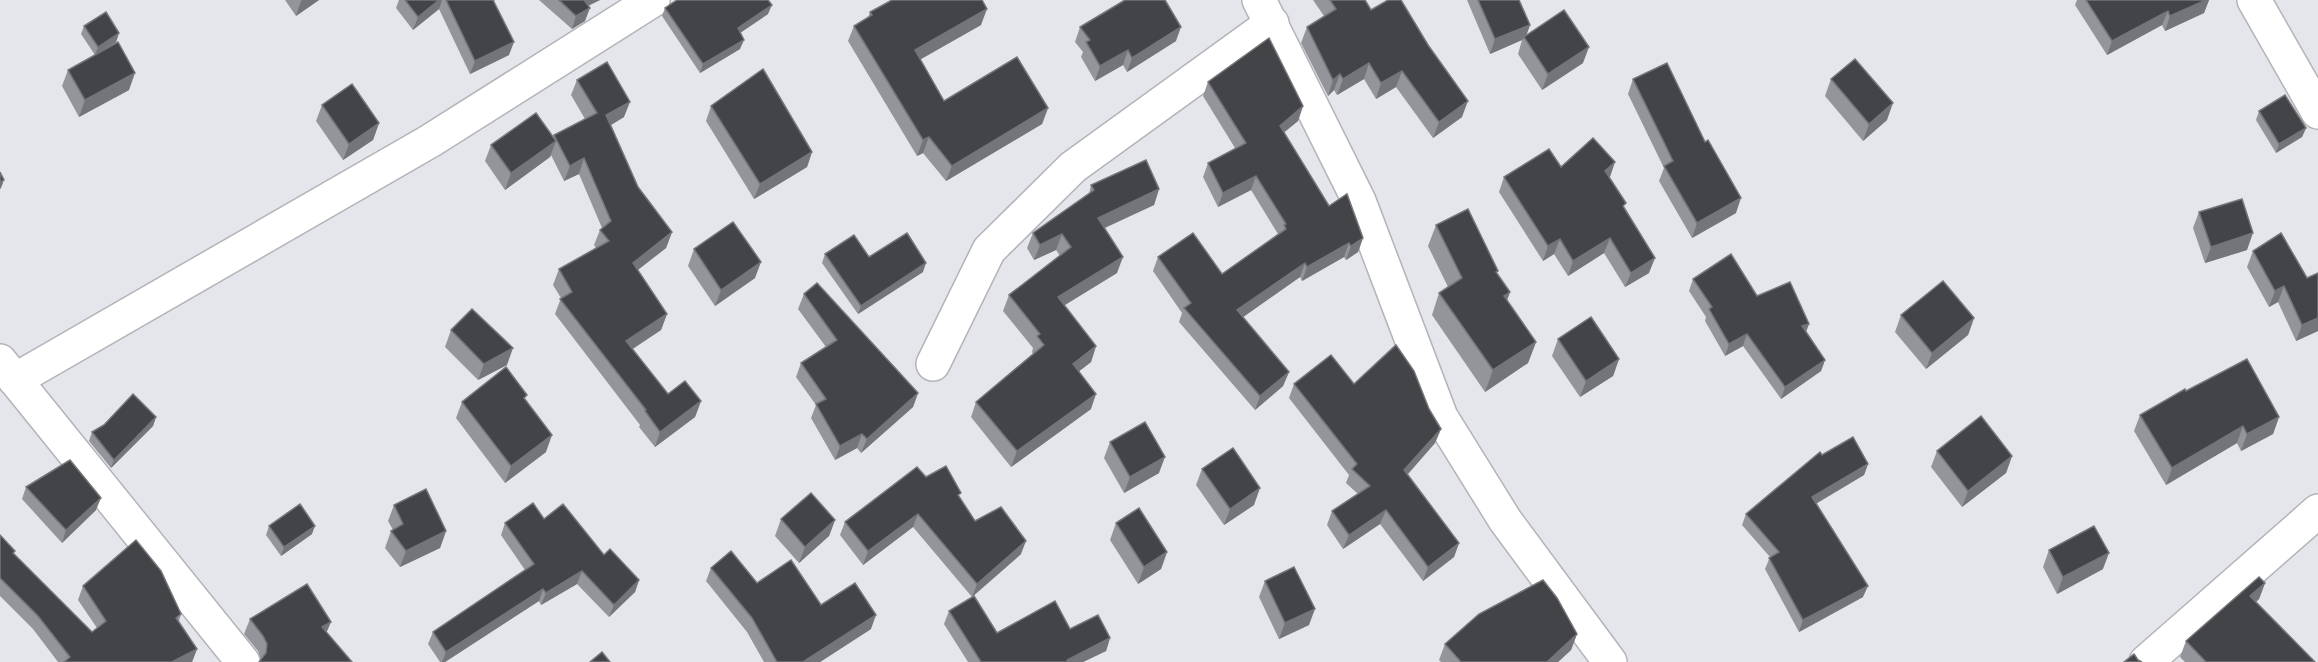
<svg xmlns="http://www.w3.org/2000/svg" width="2318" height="662" viewBox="0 0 2318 662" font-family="Manrope,sans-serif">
<rect width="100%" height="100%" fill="#e4e6eb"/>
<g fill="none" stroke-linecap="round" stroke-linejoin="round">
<defs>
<g id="minor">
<path d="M 1259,0 L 1359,201 L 1441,417 L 1505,520 L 1610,662"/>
<path d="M 2254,0 L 2318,112"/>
<path d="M 0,361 L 243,662"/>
<path d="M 933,364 L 989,250 L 1073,167 L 1272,23"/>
<path d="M 15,380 L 430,141 L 653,0"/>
<path d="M 2146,662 L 2318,511"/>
</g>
</defs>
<!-- minor casing -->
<use href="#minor" stroke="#b2b4b8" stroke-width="36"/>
<!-- minor -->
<use href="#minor" stroke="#fff" stroke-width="33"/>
</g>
<!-- wall -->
<g fill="#94959a">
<path d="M 285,0 L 319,0 L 296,16 Z"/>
<path d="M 399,0 L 495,0 L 494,1 L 509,55 L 470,74 L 439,9 L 413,30 L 396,8 Z"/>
<path d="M 539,0 L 600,0 L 588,6 L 585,21 L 572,29 Z"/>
<path d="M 1313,0 L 1365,0 L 1371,10 L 1462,117 L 1433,138 L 1396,87 L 1376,99 L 1364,79 L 1337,95 L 1334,90 L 1328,96 L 1301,43 L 1307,27 L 1324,16 Z"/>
<path d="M 1467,0 L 1519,0 L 1530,25 L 1526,36 L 1583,63 L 1542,90 L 1518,54 L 1522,40 L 1490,54 Z"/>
<path d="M 2077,0 L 2209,0 L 2204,13 L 2165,31 L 2162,25 L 2107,55 L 2075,5 Z"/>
<path d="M 665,8 L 768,14 L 740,33 L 740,49 L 700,73 L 662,16 Z"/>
<path d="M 870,12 L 981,25 L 920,59 L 944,101 L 1048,108 L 1042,124 L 946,181 L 923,153 L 917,156 L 848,41 L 854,26 L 868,18 Z"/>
<path d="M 84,26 L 119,33 L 116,42 L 98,54 L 129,90 L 79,117 L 62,86 L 68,70 L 95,55 L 81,34 Z"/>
<path d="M 1080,27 L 1176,41 L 1127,72 L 1123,65 L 1095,81 L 1081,57 L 1083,52 L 1075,42 Z"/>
<path d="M 1633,79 L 1736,213 L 1692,238 L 1659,181 L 1664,168 L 1628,94 Z"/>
<path d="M 1831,79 L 1887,120 L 1863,141 L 1825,96 Z"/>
<path d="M 577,80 L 624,117 L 611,125 L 638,187 L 672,232 L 666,248 L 638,270 L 667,314 L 661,330 L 633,349 L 668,394 L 701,401 L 695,417 L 655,447 L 639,427 L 640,425 L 555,314 L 561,298 L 553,285 L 559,269 L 596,248 L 594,245 L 600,230 L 602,228 L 579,174 L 564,181 L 551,155 L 550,157 L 505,190 L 485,161 L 491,145 L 553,137 L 554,135 L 585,119 L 571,95 Z"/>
<path d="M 1208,82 L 1303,106 L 1298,121 L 1284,132 L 1329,206 L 1363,238 L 1358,252 L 1346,260 L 1344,257 L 1302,281 L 1300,277 L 1242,317 L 1289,372 L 1283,386 L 1255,410 L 1179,322 L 1182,313 L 1153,271 L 1158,257 L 1222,274 L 1278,234 L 1251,190 L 1218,207 L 1203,177 L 1208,163 L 1235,148 L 1203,96 Z"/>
<path d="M 322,105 L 379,123 L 373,140 L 343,160 L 316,121 Z"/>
<path d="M 711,106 L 812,152 L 807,167 L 754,199 L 706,121 Z"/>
<path d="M 2259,111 L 2306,128 L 2302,137 L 2276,153 L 2256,120 Z"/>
<path d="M 1561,167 L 1609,177 L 1624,208 L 1649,273 L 1625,287 L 1604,253 L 1568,276 L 1554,254 L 1543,261 L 1499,192 L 1504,177 Z"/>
<path d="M 1091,185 L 1159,189 L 1154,205 L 1105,228 L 1117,273 L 1064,305 L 1096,346 L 1091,362 L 1079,371 L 1091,409 L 1011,467 L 971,417 L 976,402 L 1033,354 L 1032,352 L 1033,348 L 1003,311 L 1009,295 L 1060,256 L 1056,250 L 1034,260 L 1027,248 L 1033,233 L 1089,194 Z"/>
<path d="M 2199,212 L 2247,250 L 2205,263 L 2193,228 Z"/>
<path d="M 1436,225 L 1497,274 L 1510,292 L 1507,300 L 1536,342 L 1528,363 L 1485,392 L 1432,315 L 1439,293 L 1448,287 L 1428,246 Z"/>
<path d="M 694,249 L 755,278 L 715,306 L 688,266 Z"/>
<path d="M 2253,251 L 2307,278 L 2318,331 L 2296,341 L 2278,302 L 2269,307 L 2247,267 Z"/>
<path d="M 825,254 L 869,257 L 923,272 L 858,314 L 822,263 Z"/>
<path d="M 1693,279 L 1806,332 L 1825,360 L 1821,371 L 1781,399 L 1743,346 L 1725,356 L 1705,321 L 1706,317 L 1689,291 Z"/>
<path d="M 804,294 L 918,393 L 913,407 L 861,453 L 857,448 L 835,460 L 811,418 L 816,405 L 796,377 L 801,363 L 826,347 L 798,309 Z"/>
<path d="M 1901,315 L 1974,318 L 1968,335 L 1926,369 L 1895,332 Z"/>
<path d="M 451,330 L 507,365 L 478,380 L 445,347 Z"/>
<path d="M 1558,339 L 1619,359 L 1613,376 L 1580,397 L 1552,356 Z"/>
<path d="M 1294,384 L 1354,384 L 1429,409 L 1441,429 L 1435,443 L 1408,474 L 1459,543 L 1454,557 L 1423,581 L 1380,524 L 1343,549 L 1327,525 L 1332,511 L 1358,494 L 1346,483 L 1349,475 L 1289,398 Z"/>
<path d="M 2186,391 L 2279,417 L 2273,434 L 2241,451 L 2237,443 L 2166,485 L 2134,431 L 2140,415 Z"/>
<path d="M 526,400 L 546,452 L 505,483 L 456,418 L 462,402 Z"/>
<path d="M 156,417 L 153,426 L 111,468 L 89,441 L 92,432 Z"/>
<path d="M 1110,442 L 1159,473 L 1124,493 L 1104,458 Z"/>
<path d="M 1937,451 L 2012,456 L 2006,473 L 1962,507 L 1931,467 Z"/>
<path d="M 1822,455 L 1868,464 L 1864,475 L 1816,504 L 1863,597 L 1799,632 L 1765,569 L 1770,557 L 1742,525 L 1746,514 Z"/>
<path d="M 1202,469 L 1254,505 L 1224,525 L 1196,485 Z"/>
<path d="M 926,477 L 960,498 L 975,521 L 1021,554 L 972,597 L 913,527 L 863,565 L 840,535 L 845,522 Z"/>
<path d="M 26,487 L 96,510 L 62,543 L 22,499 Z"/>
<path d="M 394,505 L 446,531 L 440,548 L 400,567 L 385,548 L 391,531 L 393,530 L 388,521 Z"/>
<path d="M 544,519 L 639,580 L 635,592 L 609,617 L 577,584 L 541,605 L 539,601 L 445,662 L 440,662 L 428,644 L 433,632 L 525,570 L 501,535 L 505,523 Z"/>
<path d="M 781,519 L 835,520 L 829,536 L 799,563 L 775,536 Z"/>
<path d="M 1116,523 L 1167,552 L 1161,569 L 1138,584 L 1110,540 Z"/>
<path d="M 269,526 L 312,534 L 281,556 L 266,535 Z"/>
<path d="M 0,535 L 14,554 L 92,632 L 97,628 L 78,600 L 83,586 L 181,614 L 179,621 L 197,649 L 192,662 L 58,662 L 33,629 L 0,596 Z"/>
<path d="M 2049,550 L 2103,569 L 2057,594 L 2043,567 Z"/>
<path d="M 711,568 L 821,605 L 871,629 L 820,662 L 764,662 L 747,632 L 706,581 Z"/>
<path d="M 1265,581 L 1309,625 L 1279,639 L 1259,597 Z"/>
<path d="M 2265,583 L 2259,599 L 2256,602 L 2315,662 L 2185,662 L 2180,657 L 2186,641 Z"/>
<path d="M 949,611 L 997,633 L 1070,629 L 1110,638 L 1106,651 L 1083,662 L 968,662 L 944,624 Z"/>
<path d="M 250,619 L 331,622 L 261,660 L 258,651 L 244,634 Z"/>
<path d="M 1577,634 L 1571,650 L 1558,662 L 1441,662 L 1439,660 L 1445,644 Z"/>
</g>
<!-- shaded-wall -->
<g fill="#737579">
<path d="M 302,0 L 319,0 L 296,16 L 301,1 Z"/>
<path d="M 439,0 L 442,0 L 439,9 L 413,30 L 418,17 Z"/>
<path d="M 581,0 L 600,0 L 577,11 Z"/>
<path d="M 2206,0 L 2209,0 L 2204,13 L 2165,31 L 2170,16 Z"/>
<path d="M 772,5 L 768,14 L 734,37 L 738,28 Z"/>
<path d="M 590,8 L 585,21 L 572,29 L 576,16 Z"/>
<path d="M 987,9 L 981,25 L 909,66 L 915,50 Z"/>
<path d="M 2168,11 L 2162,25 L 2107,55 L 2112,41 Z"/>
<path d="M 1530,25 L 1525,39 L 1524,37 L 1522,40 L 1490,54 L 1495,39 Z"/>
<path d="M 1181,27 L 1176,41 L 1127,72 L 1132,58 Z"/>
<path d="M 119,33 L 116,42 L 95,55 L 98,47 Z"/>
<path d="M 744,40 L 740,49 L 700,73 L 703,64 Z"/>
<path d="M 514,42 L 509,55 L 470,74 L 475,61 Z"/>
<path d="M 1589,47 L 1583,63 L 1542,90 L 1548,74 Z"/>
<path d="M 1128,50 L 1123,65 L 1095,81 L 1100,66 Z"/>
<path d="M 1369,63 L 1364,79 L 1337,95 L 1343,79 Z"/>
<path d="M 1402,71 L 1396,87 L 1376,99 L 1381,83 Z"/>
<path d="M 135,73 L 129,90 L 79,117 L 85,100 Z"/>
<path d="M 1340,74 L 1334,90 L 1328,96 L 1333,80 Z"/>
<path d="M 1468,101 L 1462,117 L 1433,138 L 1439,122 Z"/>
<path d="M 630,102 L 624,117 L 601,131 L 606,115 Z"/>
<path d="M 1893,103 L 1887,120 L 1863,141 L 1869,124 Z"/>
<path d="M 1303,106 L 1298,121 L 1275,140 L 1280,126 Z"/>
<path d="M 1048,108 L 1042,124 L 946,181 L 952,166 Z"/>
<path d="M 379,123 L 373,140 L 343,160 L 349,144 Z"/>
<path d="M 2306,128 L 2302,137 L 2276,153 L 2279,144 Z"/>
<path d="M 929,137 L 923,153 L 917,156 L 923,140 Z"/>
<path d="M 556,141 L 550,157 L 505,190 L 511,173 Z"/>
<path d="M 812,152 L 807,167 L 754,199 L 760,184 Z"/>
<path d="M 584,158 L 579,174 L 564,181 L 570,166 Z"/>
<path d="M 1615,162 L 1610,177 L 1600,186 L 1605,171 Z"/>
<path d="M 1256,176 L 1251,190 L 1218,207 L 1223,193 Z"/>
<path d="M 4,180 L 1,188 L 0,189 L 0,182 Z"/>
<path d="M 1159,189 L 1154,205 L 1093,233 L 1098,218 Z"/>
<path d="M 1741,198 L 1736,213 L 1692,238 L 1697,223 Z"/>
<path d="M 672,232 L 666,248 L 627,278 L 633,263 Z"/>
<path d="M 2253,233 L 2247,250 L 2205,263 L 2211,247 Z"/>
<path d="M 1062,234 L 1056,250 L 1034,260 L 1040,245 Z"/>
<path d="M 1363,238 L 1358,252 L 1346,260 L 1351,246 Z"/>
<path d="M 1610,238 L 1604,253 L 1568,276 L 1573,261 Z"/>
<path d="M 1560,239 L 1554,254 L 1543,261 L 1548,246 Z"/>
<path d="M 1349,243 L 1344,257 L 1302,281 L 1307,267 Z"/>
<path d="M 1123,257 L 1117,273 L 1052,313 L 1058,297 Z"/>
<path d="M 1655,258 L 1649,273 L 1625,287 L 1631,273 Z"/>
<path d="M 761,262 L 755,278 L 715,306 L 721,290 Z"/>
<path d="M 926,263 L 923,272 L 858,314 L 861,306 Z"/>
<path d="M 1305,263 L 1300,277 L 1232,325 L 1237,310 Z"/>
<path d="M 2284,286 L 2278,302 L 2269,307 L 2275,291 Z"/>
<path d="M 1510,292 L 1502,314 L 1504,296 Z"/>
<path d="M 667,314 L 661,330 L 621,356 L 626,341 Z"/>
<path d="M 1974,318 L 1968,335 L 1926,369 L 1932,353 Z"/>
<path d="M 2318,318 L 2318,331 L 2296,341 L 2302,325 Z"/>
<path d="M 1809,324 L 1805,335 L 1802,326 Z"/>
<path d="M 1747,334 L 1743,346 L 1725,356 L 1729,344 Z"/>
<path d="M 1536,342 L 1528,363 L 1485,392 L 1493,370 Z"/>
<path d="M 1096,346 L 1091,362 L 1068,380 L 1073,364 Z"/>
<path d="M 513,348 L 507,365 L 478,380 L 484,364 Z"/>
<path d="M 1619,359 L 1613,376 L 1580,397 L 1586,381 Z"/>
<path d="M 1825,360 L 1821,371 L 1781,399 L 1785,387 Z"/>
<path d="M 1289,372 L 1283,386 L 1255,410 L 1260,396 Z"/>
<path d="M 918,393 L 913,407 L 861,453 L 867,439 Z"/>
<path d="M 1096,394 L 1091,409 L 1011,467 L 1017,451 Z"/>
<path d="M 701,401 L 695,417 L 655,447 L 660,432 Z"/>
<path d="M 156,417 L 153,426 L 111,468 L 114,460 Z"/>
<path d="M 2279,417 L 2273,434 L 2241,451 L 2247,434 Z"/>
<path d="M 2243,426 L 2237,443 L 2166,485 L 2172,468 Z"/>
<path d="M 1441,429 L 1435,443 L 1399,484 L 1404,470 Z"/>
<path d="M 862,434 L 857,448 L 835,460 L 840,446 Z"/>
<path d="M 552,435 L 546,452 L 505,483 L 511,466 Z"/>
<path d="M 2012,456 L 2006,473 L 1962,507 L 1968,491 Z"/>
<path d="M 1165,457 L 1159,473 L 1124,493 L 1130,477 Z"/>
<path d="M 1868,464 L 1864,475 L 1808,508 L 1812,497 Z"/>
<path d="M 1260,488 L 1254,505 L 1224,525 L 1230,509 Z"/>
<path d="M 101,498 L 96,510 L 62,543 L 66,530 Z"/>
<path d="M 1386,510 L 1380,524 L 1343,549 L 1349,535 Z"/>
<path d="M 918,514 L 913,527 L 863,565 L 868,551 Z"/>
<path d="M 835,520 L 829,536 L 799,563 L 805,547 Z"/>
<path d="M 315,526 L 312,534 L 281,556 L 284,547 Z"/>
<path d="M 446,531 L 440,548 L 400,567 L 406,551 Z"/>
<path d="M 1026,541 L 1021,554 L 972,597 L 977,584 Z"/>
<path d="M 1459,543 L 1454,557 L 1423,581 L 1428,567 Z"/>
<path d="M 1167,552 L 1161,569 L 1138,584 L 1144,567 Z"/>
<path d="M 2109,553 L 2103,569 L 2057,594 L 2063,577 Z"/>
<path d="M 582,571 L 577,584 L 541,605 L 546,593 Z"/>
<path d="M 639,580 L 635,592 L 609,617 L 614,605 Z"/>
<path d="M 2265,583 L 2259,599 L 2244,612 L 2250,596 Z"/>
<path d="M 1868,586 L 1863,597 L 1799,632 L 1803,620 Z"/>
<path d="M 543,589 L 539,601 L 445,662 L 442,662 L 446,652 Z"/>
<path d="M 1315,609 L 1309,625 L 1279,639 L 1285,623 Z"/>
<path d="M 876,615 L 871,629 L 820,662 L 803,662 Z"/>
<path d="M 331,622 L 325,636 L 322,627 Z"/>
<path d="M 1577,634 L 1571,650 L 1558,662 L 1547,662 Z"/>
<path d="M 1110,638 L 1106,651 L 1083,662 L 1066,662 L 1067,660 Z"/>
<path d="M 197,649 L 192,662 L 172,662 Z"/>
</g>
<!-- building -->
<g fill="#434448" stroke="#737579" stroke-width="1.5">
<path d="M 405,0 L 439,0 L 418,17 Z"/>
<path d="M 446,0 L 493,0 L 514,42 L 475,61 Z"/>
<path d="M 559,0 L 584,0 L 590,8 L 576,16 Z"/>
<path d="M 677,0 L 768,0 L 772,5 L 738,28 L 744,40 L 703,64 L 665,8 Z"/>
<path d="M 892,0 L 982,0 L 987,9 L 915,50 L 944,101 L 1017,57 L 1048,108 L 952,166 L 929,137 L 923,140 L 854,26 L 872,15 L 870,12 Z"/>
<path d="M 1125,0 L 1165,0 L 1181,27 L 1132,58 L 1128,50 L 1100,66 L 1086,42 L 1090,40 L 1080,27 Z"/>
<path d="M 1330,0 L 1365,0 L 1371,10 L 1388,0 L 1401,0 L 1428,45 L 1468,101 L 1439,122 L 1402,71 L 1381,83 L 1369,63 L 1343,79 L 1340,74 L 1333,80 L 1307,27 L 1336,9 Z"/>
<path d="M 1478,0 L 1519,0 L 1530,25 L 1495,39 Z"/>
<path d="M 2086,0 L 2206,0 L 2170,16 L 2168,11 L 2112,41 Z"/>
<path d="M 1564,10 L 1589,47 L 1548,74 L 1524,37 Z"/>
<path d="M 106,12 L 119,33 L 98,47 L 84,26 Z"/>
<path d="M 1269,38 L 1303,106 L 1280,126 L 1329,206 L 1347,194 L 1363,238 L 1351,246 L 1349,243 L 1307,267 L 1305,263 L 1237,310 L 1289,372 L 1260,396 L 1184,308 L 1191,303 L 1158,257 L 1193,233 L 1222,274 L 1286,229 L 1284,225 L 1286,224 L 1256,176 L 1223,193 L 1208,163 L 1246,143 L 1208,82 Z"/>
<path d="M 118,42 L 135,73 L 85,100 L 68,70 Z"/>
<path d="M 1855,59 L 1893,103 L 1869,124 L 1831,79 Z"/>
<path d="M 607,62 L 630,102 L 606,115 L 638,187 L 672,232 L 633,263 L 667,314 L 626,341 L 668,394 L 685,381 L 701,401 L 660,432 L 645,411 L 646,410 L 560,299 L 572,292 L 559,269 L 609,241 L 600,230 L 611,221 L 584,158 L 570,166 L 554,135 L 597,113 L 577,80 Z"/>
<path d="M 1667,63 L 1705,142 L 1708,140 L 1741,198 L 1697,223 L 1664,166 L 1673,161 L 1633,79 Z"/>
<path d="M 763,69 L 812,152 L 760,184 L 711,106 Z"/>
<path d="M 352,84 L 379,123 L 349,144 L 322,105 Z"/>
<path d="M 2285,95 L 2306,128 L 2279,144 L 2259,111 Z"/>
<path d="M 536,113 L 556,141 L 511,173 L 491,145 Z"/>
<path d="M 1593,138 L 1615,162 L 1605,171 L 1626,203 L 1623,206 L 1655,258 L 1631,273 L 1610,238 L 1573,261 L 1560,239 L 1548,246 L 1504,177 L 1549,149 L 1561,167 Z"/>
<path d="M 1146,160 L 1159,189 L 1098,218 L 1123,257 L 1058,297 L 1096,346 L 1073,364 L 1096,394 L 1017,451 L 976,402 L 1044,345 L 1037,336 L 1040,334 L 1009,295 L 1071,247 L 1062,234 L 1040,245 L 1033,233 L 1094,190 L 1091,185 Z"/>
<path d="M 0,172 L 4,180 L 0,182 Z"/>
<path d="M 2242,199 L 2253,233 L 2211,247 L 2199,212 Z"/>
<path d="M 1468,209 L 1498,271 L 1496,272 L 1510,292 L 1504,296 L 1536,342 L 1493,370 L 1439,293 L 1462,278 L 1436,225 Z"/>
<path d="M 733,222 L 761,262 L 721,290 L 694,249 Z"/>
<path d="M 907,233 L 926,263 L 861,306 L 825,254 L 854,235 L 869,257 Z"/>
<path d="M 2281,233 L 2307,278 L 2318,273 L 2318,318 L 2302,325 L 2284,286 L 2275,291 L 2253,251 Z"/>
<path d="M 1731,254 L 1757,296 L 1790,282 L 1809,324 L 1802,326 L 1825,360 L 1785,387 L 1747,334 L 1729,344 L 1709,309 L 1712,307 L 1693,279 Z"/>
<path d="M 1943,281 L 1974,318 L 1932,353 L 1901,315 Z"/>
<path d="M 817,283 L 918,393 L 867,439 L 862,434 L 840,446 L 816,404 L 826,399 L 801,363 L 837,340 L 804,294 Z"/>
<path d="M 472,309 L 513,348 L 484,364 L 451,330 Z"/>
<path d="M 1591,317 L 1619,359 L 1586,381 L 1558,339 Z"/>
<path d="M 1396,345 L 1414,371 L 1429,409 L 1441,429 L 1404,470 L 1459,543 L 1428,567 L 1386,510 L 1349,535 L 1332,511 L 1370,486 L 1352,469 L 1357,464 L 1294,384 L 1331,355 L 1354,384 Z"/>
<path d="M 2247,359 L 2279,417 L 2247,434 L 2243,426 L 2172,468 L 2140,415 L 2185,389 L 2186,391 Z"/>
<path d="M 506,367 L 527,395 L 524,398 L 552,435 L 511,466 L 462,402 Z"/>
<path d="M 133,394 L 156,417 L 114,460 L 92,432 L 104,425 Z"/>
<path d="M 1981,416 L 2012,456 L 1968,491 L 1937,451 Z"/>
<path d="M 1145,422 L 1165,457 L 1130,477 L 1110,442 Z"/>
<path d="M 1853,437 L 1868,464 L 1812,497 L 1868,586 L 1803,620 L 1769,558 L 1779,552 L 1746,514 L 1820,452 L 1822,455 Z"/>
<path d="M 1233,448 L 1260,488 L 1230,509 L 1202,469 Z"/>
<path d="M 70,460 L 101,498 L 66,530 L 26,487 Z"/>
<path d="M 946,466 L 961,493 L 958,495 L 975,521 L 1001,507 L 1026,541 L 977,584 L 918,514 L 868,551 L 845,522 L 917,467 L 926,477 Z"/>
<path d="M 426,489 L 446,531 L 406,551 L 391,531 L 403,524 L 394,505 Z"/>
<path d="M 811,493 L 835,520 L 805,547 L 781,519 Z"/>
<path d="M 533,503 L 544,519 L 563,504 L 604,555 L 610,549 L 639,580 L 614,605 L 582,571 L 546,593 L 543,589 L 446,652 L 433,632 L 534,564 L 505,523 Z"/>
<path d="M 300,504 L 315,526 L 284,547 L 269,526 Z"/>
<path d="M 1139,508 L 1167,552 L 1144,567 L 1116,523 Z"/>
<path d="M 2094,526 L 2109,553 L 2063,577 L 2049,550 Z"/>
<path d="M 0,535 L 15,551 L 13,553 L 92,632 L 106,621 L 83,586 L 136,540 L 161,571 L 181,614 L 176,618 L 197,649 L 172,662 L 64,662 L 70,657 L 38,616 L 0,578 Z"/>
<path d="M 731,551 L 757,583 L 791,560 L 821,605 L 855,583 L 876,615 L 803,662 L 777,662 L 752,618 L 711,568 Z"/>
<path d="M 1294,567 L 1315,609 L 1285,623 L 1265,581 Z"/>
<path d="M 2259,577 L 2265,583 L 2250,596 L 2315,662 L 2206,662 L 2186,641 Z"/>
<path d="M 1543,580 L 1557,598 L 1577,634 L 1547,662 L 1461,662 L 1445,644 L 1479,614 Z"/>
<path d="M 307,584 L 331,622 L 322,627 L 352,662 L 259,662 L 266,653 L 267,644 L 263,636 L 250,619 Z"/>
<path d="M 974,596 L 997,633 L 1055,601 L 1070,629 L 1098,615 L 1110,638 L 1067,660 L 1068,662 L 981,662 L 949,611 Z"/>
<path d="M 602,652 L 610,662 L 590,662 Z"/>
<path d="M 2134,654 L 2138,660 L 2142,662 L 2124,662 Z"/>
</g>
</svg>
